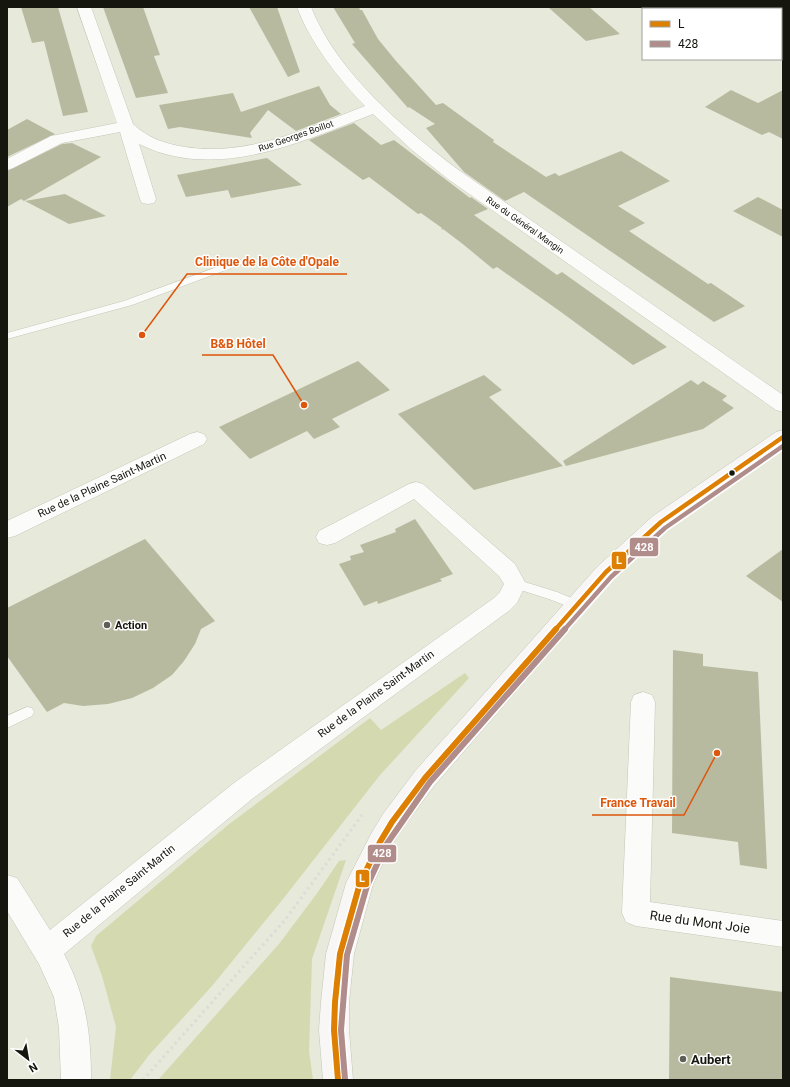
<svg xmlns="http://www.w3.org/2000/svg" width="790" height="1087" viewBox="0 0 790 1087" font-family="Roboto,sans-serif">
<rect width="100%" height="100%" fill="#e7e9da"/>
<!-- green -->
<g fill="#d5d9b0">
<path d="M 465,673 L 469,678 L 380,775 L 283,899 L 212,986 L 149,1055 L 130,1080 L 110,1080 L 116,1027 L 102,976 L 91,946 L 96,936 L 228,825 L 370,718 L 381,730 Z"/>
<path d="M 346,860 L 312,959 L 309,1051 L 313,1080 L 158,1080 L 279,944 L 318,892 L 339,861 Z"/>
</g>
<!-- building -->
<g fill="#b8baa0">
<path d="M 21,7 L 58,7 L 88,112 L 63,116 L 44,41 L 32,43 Z"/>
<path d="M 103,7 L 143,7 L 160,55 L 154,56 L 168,93 L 136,98 Z"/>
<path d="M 249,7 L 277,7 L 300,72 L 288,77 Z"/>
<path d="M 333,7 L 359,7 L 360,10 L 362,10 L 378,39 L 396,61 L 436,105 L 443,103 L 494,140 L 493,142 L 546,177 L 555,173 L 559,176 L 621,151 L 670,181 L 618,206 L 645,223 L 629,231 L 708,284 L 711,283 L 745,306 L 714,322 L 524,192 L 505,201 L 464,172 L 426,128 L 435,124 L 409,107 L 408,108 L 352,44 L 355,43 Z"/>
<path d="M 548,7 L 589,7 L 620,34 L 586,41 Z"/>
<path d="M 319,86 L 330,105 L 341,114 L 296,131 L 268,110 L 250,133 L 252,138 L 180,127 L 168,129 L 159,105 L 233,93 L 241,112 Z"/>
<path d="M 731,90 L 758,103 L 783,90 L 783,139 L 769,132 L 762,135 L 705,107 Z"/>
<path d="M 27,119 L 55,134 L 7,157 L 7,130 Z"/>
<path d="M 354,123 L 381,145 L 394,140 L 470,198 L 471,197 L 488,209 L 474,215 L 557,275 L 562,272 L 667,347 L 633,365 L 561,312 L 497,267 L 493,269 L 464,245 L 443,229 L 441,230 L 442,228 L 421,213 L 418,214 L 369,177 L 363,180 L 309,140 Z"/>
<path d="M 72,143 L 101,157 L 24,201 L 21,199 L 7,207 L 7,171 L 62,144 Z"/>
<path d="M 267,158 L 302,185 L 231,198 L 228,190 L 186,197 L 177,175 Z"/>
<path d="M 65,194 L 106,216 L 69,224 L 25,201 Z"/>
<path d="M 758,197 L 783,210 L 783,237 L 733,211 Z"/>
<path d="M 358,361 L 390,390 L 332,419 L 340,427 L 314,439 L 307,431 L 250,459 L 219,427 Z"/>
<path d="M 484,375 L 502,390 L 489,397 L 563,466 L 474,490 L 398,414 Z"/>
<path d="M 691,380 L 698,385 L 703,381 L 727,396 L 722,400 L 734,408 L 703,429 L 566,466 L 563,461 Z"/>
<path d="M 415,519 L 453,574 L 440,579 L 442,581 L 378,604 L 377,601 L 364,606 L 339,564 L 351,560 L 350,556 L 364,552 L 360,545 L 396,532 L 395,529 Z"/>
<path d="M 145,539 L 215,621 L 201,629 L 195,644 L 184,661 L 172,675 L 153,688 L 132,698 L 108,704 L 83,706 L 64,703 L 47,712 L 7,656 L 7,608 Z"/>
<path d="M 783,549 L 783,602 L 746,576 Z"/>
<path d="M 673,650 L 703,654 L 703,666 L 758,672 L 767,869 L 740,865 L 738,842 L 672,833 Z"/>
<path d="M 670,977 L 783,992 L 783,1080 L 669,1080 Z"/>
</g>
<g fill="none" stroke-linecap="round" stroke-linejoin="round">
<defs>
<g id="lane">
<path d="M 239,259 L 244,262 L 242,264 L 132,305 L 7,339 L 7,333 L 124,301 Z"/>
<path d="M 515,579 L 557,592 L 581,602 L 583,605 L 581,608 L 577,610 L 549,599 L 511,587 L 509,584 L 511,581 Z"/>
<path d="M 27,707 L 32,708 L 34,712 L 32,716 L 7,728 L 7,716 Z"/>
</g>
<g id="street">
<path d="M 77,7 L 91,7 L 133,124 C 148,138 165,144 185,147 C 248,157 308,128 365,106 C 338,78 311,44 297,7 L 311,7 C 337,73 405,130 460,171 L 783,395 L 783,412 L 776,410 L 448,179 L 412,150 L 373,114 C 301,142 216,182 139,144 L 156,199 L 154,203 L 148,204 L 142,203 L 140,199 L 120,132 L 62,143 L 13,168 L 7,170 L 7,159 L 51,136 L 117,123 Z"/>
<path d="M 780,9 L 783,9 L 783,17 L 781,17 Z"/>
<path d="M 197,432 L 204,434 L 207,439 L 204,444 L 15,536 L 7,538 L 7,521 L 190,434 Z"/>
<path d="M 416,482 L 423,484 L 515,564 L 526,584 L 517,603 L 510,610 L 252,799 L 64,954 C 86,996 91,1033 91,1080 L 61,1080 L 59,1028 L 54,997 L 39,964 L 7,911 L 7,875 L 17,878 L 50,930 L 234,783 L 494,598 L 500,592 L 504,584 L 499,576 L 414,499 L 335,543 L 327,545 L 319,543 L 316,537 L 319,531 L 409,484 Z"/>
<path d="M 643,692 L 652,695 L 655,702 L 650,902 L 783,921 L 783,947 L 636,926 L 626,922 L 622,913 L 631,702 L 634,695 Z"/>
</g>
<g id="secondary">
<path d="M 758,7 L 774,7 L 775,9 L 759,9 Z"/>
<path d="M 783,430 L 783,447 L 669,528 L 614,578 L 434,786 L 401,830 L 389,850 L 373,884 L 354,954 L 349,1002 L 349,1030 L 353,1080 L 323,1080 L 319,1030 L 321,1002 L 326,954 L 346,883 L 371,834 L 383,814 L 416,770 L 598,566 L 653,516 L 776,432 Z"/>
</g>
</defs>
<!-- lane casing -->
<use href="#lane" stroke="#c5c6ba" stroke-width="1"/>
<!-- street casing -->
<use href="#street" stroke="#c5c6ba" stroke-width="1"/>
<!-- secondary casing -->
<use href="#secondary" stroke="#c5c6ba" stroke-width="1"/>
<!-- path -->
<path stroke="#dcdcd8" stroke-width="3" stroke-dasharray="2.5 3.5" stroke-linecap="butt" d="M 143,1080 L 285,920 L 362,815"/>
<!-- lane -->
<use href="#lane" fill="#fbfcf9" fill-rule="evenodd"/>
<!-- street -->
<use href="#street" fill="#fbfcf9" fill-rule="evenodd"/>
<!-- secondary -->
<use href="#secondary" fill="#f8f7f5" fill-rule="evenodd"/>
<defs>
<path id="bus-1-far1" d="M 555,630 L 606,572 L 661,522 L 783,437"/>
<path id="bus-1" d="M 338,1080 L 334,1030 L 335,1002 L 340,954 L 360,883 L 380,842 L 392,822 L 425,778 L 556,629"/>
<path id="bus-2-far1" d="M 564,630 L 611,577 L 665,528 L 783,446"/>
<path id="bus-2" d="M 345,1079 L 341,1030 L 347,955 L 367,886 L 386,845 L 430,782 L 565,629"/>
</defs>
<!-- bus-1-far1 casing -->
<use href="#bus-1-far1" stroke="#fff" stroke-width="8"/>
<!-- bus-1 casing -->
<use href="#bus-1" stroke="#fff" stroke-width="9"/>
<!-- bus-2-far1 casing -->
<use href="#bus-2-far1" stroke="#fff" stroke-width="8"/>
<!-- bus-2 casing -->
<use href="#bus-2" stroke="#fff" stroke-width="9"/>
<!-- bus-1-far1 -->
<use href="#bus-1-far1" stroke="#dc7f02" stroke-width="4.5"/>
<!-- bus-1 -->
<use href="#bus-1" stroke="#dc7f02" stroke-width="6"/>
<!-- bus-2-far1 -->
<use href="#bus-2-far1" stroke="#b08c8a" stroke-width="4.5"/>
<!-- bus-2 -->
<use href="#bus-2" stroke="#b08c8a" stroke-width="6"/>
</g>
<!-- markers -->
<circle fill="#15160d" stroke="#fff" stroke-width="1.5" cx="732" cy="473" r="3.5"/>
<g fill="#5e6055" stroke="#fff" stroke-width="1.5">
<circle cx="107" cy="625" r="4"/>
<circle cx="683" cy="1059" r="4"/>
</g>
<g text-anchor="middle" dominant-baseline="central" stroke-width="3" stroke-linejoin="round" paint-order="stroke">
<!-- far-street labels -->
<g font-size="9" fill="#15160d" stroke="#fff">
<text transform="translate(296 136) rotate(-19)">Rue Georges Boillot</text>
<text transform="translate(525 225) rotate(35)">Rue du Général Mangin</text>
</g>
<!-- street labels -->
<g font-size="11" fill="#15160d" stroke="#fff">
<text transform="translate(102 485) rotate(-25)">Rue de la Plaine Saint-Martin</text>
<text transform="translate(376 694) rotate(-36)">Rue de la Plaine Saint-Martin</text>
<text transform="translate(119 891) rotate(-39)">Rue de la Plaine Saint-Martin</text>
</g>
<!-- poi labels -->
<g font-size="11" font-weight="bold" fill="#15160d" stroke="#fff" text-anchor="start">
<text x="115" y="625">Action</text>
</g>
<!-- near-street labels -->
<g font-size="13" fill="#15160d" stroke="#fff">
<text transform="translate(700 922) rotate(8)">Rue du Mont Joie</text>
</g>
<!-- near-poi labels -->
<g font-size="13" font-weight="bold" fill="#15160d" stroke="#fff" text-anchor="start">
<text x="691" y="1059">Aubert</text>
</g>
</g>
<!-- callouts -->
<path fill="none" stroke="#dd560c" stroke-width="1.5" d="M142 335L187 274H347M304 405L273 355H202M717 753L684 815H592"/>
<g fill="#dd560c" stroke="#fff" stroke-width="1.5">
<circle cx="142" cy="335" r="4"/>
<circle cx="304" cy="405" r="4"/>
<circle cx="717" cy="753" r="4"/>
</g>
<g font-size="12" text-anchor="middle" font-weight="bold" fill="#dd560c" stroke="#fff" stroke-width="3" stroke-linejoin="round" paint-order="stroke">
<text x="267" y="266">Clinique de la Côte d'Opale</text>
<text x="238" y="348">B&amp;B Hôtel</text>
<text x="638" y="807">France Travail</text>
</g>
<g stroke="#fff" stroke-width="1.5">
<rect x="629" y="537" width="30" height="20" rx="4" fill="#b08c8a"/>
<rect x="611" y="551" width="16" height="19" rx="4" fill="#dc7f02"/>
<rect x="367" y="844" width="30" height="19" rx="4" fill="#b08c8a"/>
<rect x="355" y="869" width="15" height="19" rx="4" fill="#dc7f02"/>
</g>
<g font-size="11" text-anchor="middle" font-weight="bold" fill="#fff">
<text x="644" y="551">428</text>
<text x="619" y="564">L</text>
<text x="382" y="857">428</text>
<text x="362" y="882">L</text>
</g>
<!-- border -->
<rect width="790" height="1087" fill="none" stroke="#15160d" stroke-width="16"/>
<!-- legend -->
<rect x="642" y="8" width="140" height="52" fill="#ffffff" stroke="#a1a29e"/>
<rect x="650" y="21" width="20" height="6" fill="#dc7f02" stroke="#a1a29e"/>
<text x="678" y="28" font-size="12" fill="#15160d">L</text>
<rect x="650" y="41" width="20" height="6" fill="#b08c8a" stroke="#a1a29e"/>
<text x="678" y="48" font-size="12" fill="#15160d">428</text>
<!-- north arrow -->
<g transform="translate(28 1059) rotate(149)" stroke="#ffffff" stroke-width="3" paint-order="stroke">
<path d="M0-3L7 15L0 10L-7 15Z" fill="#15160d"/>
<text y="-6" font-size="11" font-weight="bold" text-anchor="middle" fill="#15160d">N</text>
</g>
</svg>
